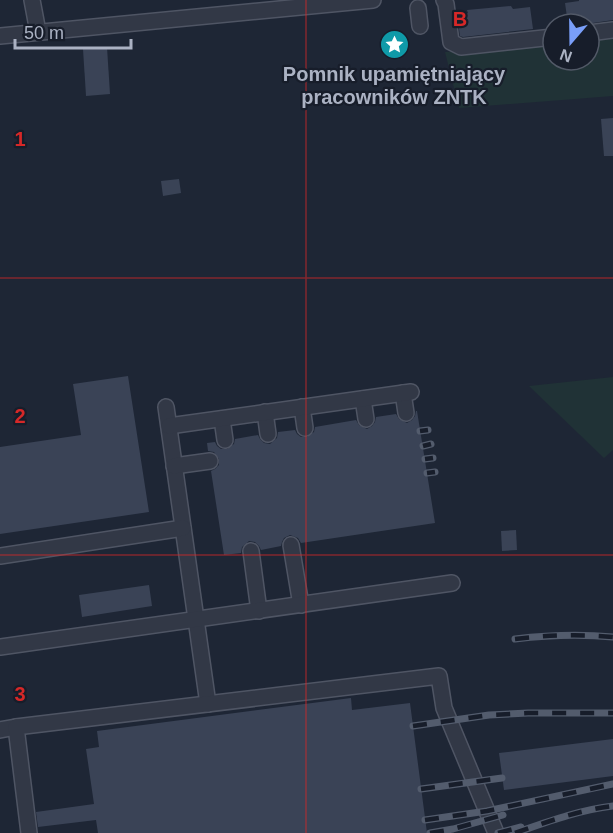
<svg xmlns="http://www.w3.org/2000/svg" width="613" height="833" viewBox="0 0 613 833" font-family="Arial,sans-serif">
<rect width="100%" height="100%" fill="#1e2635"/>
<!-- green -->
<g fill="#203236">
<path d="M 613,35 L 613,96 L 459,108 L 445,52 L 485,50 L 553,42 L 553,60 L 589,60 L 589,38 Z"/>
<path d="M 613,377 L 613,450 L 604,458 L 529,386 Z"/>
</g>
<!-- building -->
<g fill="#3a4356">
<path d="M 579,0 L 613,0 L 613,20 L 586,24 L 568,24 L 565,3 L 579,1 Z"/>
<path d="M 511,6 L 513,9 L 530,7 L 533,29 L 463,37 L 460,36 L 457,15 L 468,13 L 467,10 Z"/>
<path d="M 107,47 L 110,94 L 86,96 L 83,49 Z"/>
<path d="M 613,118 L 613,156 L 604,156 L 601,119 Z"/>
<path d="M 179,179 L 181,193 L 163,196 L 161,181 Z"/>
<path d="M 128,376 L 149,512 L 0,534 L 0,447 L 81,435 L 73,384 Z"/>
<path d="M 416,411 L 417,411 L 435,523 L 301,543 L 298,538 L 290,535 L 284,538 L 282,542 L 281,546 L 261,550 L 259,546 L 255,542 L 249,541 L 242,547 L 241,553 L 224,555 L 211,471 L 215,469 L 219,465 L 219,459 L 214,452 L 208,451 L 207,443 L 215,442 L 217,446 L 221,449 L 227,449 L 234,444 L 235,439 L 258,435 L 260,439 L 264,443 L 270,444 L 277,438 L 278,432 L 295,430 L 297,434 L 301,437 L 307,437 L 314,432 L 315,427 L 356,420 L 359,425 L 367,429 L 372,426 L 375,422 L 376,417 L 396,414 L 399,419 L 407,423 L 412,420 L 415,416 Z"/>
<path d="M 516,530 L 517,550 L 502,551 L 501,531 Z"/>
<path d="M 149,585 L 152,606 L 82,617 L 79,595 Z"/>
<path d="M 351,698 L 352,710 L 410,703 L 427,833 L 98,833 L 96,820 L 38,827 L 36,812 L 94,804 L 86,749 L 99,747 L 97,731 Z"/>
<path d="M 613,739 L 613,776 L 504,790 L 499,753 Z"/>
</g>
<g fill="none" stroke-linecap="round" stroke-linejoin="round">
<defs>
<g id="minor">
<path d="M 32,0 L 38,32"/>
<path d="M 444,0 L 446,4 L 451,42 L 461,47 L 553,37"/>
<path d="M 418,8 L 420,26"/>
<path d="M 589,33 L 613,30"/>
<path d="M 0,36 L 373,0"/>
<path d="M 403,393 L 406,413"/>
<path d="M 363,399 L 366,419"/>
<path d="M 166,407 L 208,704"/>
<path d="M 302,407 L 305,428"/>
<path d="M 265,412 L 268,434"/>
<path d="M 222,419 L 225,440"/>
<path d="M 169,426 L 411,392"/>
<path d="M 174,466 L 210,461"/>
<path d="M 291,545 L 301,605"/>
<path d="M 251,551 L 259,611"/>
<path d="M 0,556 L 183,528"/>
<path d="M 0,647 L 452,583"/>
<path d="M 0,730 L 16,727"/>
<path d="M 29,833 L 16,727 L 439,676 L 444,708 L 496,833"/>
</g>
</defs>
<!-- minor casing -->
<use href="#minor" stroke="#4f5564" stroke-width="18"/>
<!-- minor -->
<use href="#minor" stroke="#323846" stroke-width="15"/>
<defs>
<g id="rail">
<path d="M 420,431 L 428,430"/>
<path d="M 423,446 L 431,444"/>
<path d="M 425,459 L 433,458"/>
<path d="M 427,473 L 435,472"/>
<path d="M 515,639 C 549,635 579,634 613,637"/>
<path d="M 413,726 L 489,715 L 528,713 L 613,713"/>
<path d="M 421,789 L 502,778"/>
<path d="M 425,820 L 487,811 L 613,784"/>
<path d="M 430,833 L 453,829 L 503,815"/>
<path d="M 498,833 L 521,827"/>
<path d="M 515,833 C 547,822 579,810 613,806"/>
</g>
</defs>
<!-- rail casing -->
<use href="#rail" stroke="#535c6d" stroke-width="7"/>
<!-- rail -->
<use href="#rail" stroke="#171d2a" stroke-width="4.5" stroke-dasharray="14" stroke-linecap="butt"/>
</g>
<!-- grid -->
<path fill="none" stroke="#d62828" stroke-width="1.5" stroke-opacity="0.55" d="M 306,0 L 306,833M 0,278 L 613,278M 0,555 L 613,555"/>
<!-- icons -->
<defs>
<symbol id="sight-disc" viewBox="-11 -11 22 22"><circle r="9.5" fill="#0f9aa8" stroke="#171d2a"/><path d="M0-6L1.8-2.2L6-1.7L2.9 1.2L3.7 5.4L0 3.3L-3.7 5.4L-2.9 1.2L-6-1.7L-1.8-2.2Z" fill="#fff"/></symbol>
</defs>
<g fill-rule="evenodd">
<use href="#sight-disc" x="378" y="28" width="33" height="33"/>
</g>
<g text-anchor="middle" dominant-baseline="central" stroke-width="4.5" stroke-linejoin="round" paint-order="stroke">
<!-- poi labels -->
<g font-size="20" font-weight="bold" fill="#abb2c3" stroke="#171d2a">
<text x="394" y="74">Pomnik upamiętniający<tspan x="394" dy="23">pracowników ZNTK</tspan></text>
</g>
</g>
<g font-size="20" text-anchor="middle" font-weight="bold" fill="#d62828" stroke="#171d2a" stroke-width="4.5" stroke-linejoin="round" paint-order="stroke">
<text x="460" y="26">B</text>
<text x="20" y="146">1</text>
<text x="20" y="423">2</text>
<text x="20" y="701">3</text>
</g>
<!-- north arrow -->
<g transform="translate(571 42) rotate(200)"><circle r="28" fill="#171d2a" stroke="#525967" stroke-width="1.5"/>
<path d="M0-4.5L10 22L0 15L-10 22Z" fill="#7a9ffa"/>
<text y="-9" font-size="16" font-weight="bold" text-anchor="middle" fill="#abb2c3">N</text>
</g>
<!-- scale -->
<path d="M15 39v9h116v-9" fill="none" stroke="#abb2c3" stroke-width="3"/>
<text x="24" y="39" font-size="18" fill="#abb2c3" stroke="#171d2a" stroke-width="4.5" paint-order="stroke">50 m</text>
</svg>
